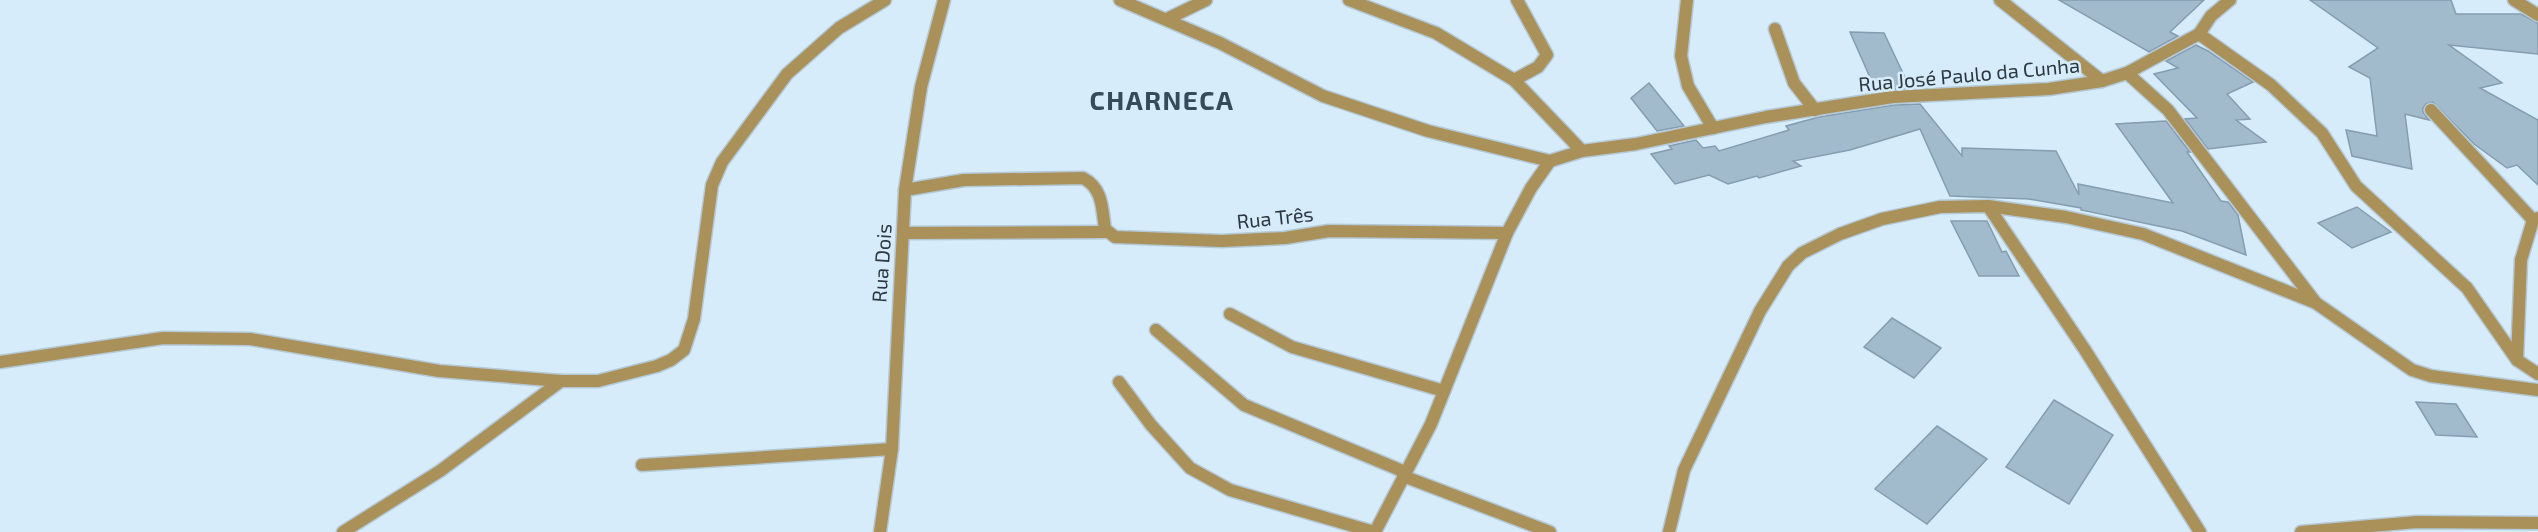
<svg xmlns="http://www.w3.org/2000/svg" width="2538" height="532" viewBox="0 0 2538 532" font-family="'Exo 2',sans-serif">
<rect width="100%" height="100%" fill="#d6ecfb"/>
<!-- building -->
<g fill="#a1bbcd" stroke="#849db0" stroke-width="1.5">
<path d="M 2059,0 L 2204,0 L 2170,32 L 2178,36 L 2149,52 Z"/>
<path d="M 2310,0 L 2451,0 L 2456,14 L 2521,14 L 2538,23 L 2538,54 L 2449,45 L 2502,83 L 2480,88 L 2538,120 L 2538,185 L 2517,165 L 2507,168 L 2474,144 L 2433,102 L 2426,104 L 2423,108 L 2423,112 L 2429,120 L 2405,114 L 2412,169 L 2352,156 L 2346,130 L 2377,136 L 2370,78 L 2349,67 L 2378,48 Z"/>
<path d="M 1850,32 L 1884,33 L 1910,88 L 1876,91 Z"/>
<path d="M 2196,45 L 2208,51 L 2253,82 L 2227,94 L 2250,119 L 2236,120 L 2266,142 L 2208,149 L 2185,119 L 2197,118 L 2154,74 L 2178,68 L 2166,61 Z"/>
<path d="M 1649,83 L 1684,126 L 1657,131 L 1631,98 Z"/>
<path d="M 1920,104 L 1962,156 L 1962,148 L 2056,151 L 2079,195 L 2078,184 L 2173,203 L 2116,124 L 2166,121 L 2190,152 L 2187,152 L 2221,201 L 2228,202 L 2238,215 L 2246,255 L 2182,231 L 2081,210 L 2081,208 L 2029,199 L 1950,196 L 1920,129 L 1850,150 L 1793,161 L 1801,166 L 1759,178 L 1757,176 L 1728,184 L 1709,175 L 1675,184 L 1651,154 L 1672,149 L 1669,146 L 1696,140 L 1703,148 L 1715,146 L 1719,151 L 1789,130 L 1786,126 L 1819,117 L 1894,105 Z"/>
<path d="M 2357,207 L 2391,232 L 2352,248 L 2318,223 Z"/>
<path d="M 1951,221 L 1987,221 L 2002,252 L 2006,251 L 2019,276 L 1979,276 Z"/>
<path d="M 1892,318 L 1941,348 L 1914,378 L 1864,347 Z"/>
<path d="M 2054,400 L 2113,435 L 2069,504 L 2006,467 Z"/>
<path d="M 2416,402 L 2456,404 L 2477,437 L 2436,435 Z"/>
<path d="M 1937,426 L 1987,459 L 1927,524 L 1875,489 Z"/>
</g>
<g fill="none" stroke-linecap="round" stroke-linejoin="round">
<defs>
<g id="minor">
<path d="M 1120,0 L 1220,43 L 1323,96 L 1428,131 L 1550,161"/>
<path d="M 1349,0 L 1436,33 L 1514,80 L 1582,151"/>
<path d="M 1687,0 L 1681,56 L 1688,86 L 1713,128"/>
<path d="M 2000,0 L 2102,81"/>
<path d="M 2514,0 L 2538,15"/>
<path d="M 1167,19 L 1206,0"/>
<path d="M 1775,29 L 1794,83 L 1815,110"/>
<path d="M 2199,34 L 2271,85 L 2322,133 L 2356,186 L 2467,288 L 2517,360 L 2538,374"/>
<path d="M 2127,73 L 2168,110 L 2316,303 L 2412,370 L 2431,376 L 2538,390"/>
<path d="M 1514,80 L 1538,67 L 1547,55 L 1517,0"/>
<path d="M 2431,110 L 2533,220"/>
<path d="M 905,190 L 964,180 L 1083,178 C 1103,188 1102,209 1105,229 L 1115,237 L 1222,241 L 1285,238 L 1329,231 L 1507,233"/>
<path d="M 1988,206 L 2085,350 L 2200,532"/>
<path d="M 903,233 L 1107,232"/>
<path d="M 1230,314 L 1292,347 L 1444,391"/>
<path d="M 1156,330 L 1244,405 L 1405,472"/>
<path d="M 2517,360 L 2521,260 L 2533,220 L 2538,218"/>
<path d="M 0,362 L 163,338 L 250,339 L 439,371 L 561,381 L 598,381 L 657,366 L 671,360 L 684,350 L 694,319 L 712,185 L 722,162 L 787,74 L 839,28 L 885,0"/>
<path d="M 1119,382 L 1151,425 L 1190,468 L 1230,490 L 1374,532"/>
<path d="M 642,465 L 892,449"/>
<path d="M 1403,476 L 1550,532"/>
<path d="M 343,532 L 440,471 L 561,381"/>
<path d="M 880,532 L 892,449 L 905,190 L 921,87 L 944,0"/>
<path d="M 1375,532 L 1431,424 L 1507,233 L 1531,188 L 1550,161 L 1582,151 L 1636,144 L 1766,117 L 1893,97 L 2049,89 L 2102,81 L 2127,73 L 2199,34 L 2211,16 L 2230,0"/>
<path d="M 1669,532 L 1684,470 L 1760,311 L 1788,266 L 1802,253 L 1840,234 L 1882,219 L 1940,207 L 1988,206 L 2066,217 L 2143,234 L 2316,303"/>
<path d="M 2301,532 L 2417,522 L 2538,523"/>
</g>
</defs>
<!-- minor casing -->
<use href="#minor" stroke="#b4c8d5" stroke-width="15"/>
<!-- minor -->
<use href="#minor" stroke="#a99159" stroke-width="12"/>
</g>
<g text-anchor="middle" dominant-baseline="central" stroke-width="5" stroke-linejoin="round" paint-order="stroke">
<!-- street labels -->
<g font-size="20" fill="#2d373f" stroke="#d6ecfb">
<text transform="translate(1969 74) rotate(-5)">Rua José Paulo da Cunha</text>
<text transform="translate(1275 217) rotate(-6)">Rua Três</text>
<text transform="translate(881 263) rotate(-86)">Rua Dois</text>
</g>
<!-- district labels -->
<g font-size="26" font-weight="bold" letter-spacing="1.5" fill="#354b5b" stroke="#d6ecfb">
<text x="1162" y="99">CHARNECA</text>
</g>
</g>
</svg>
